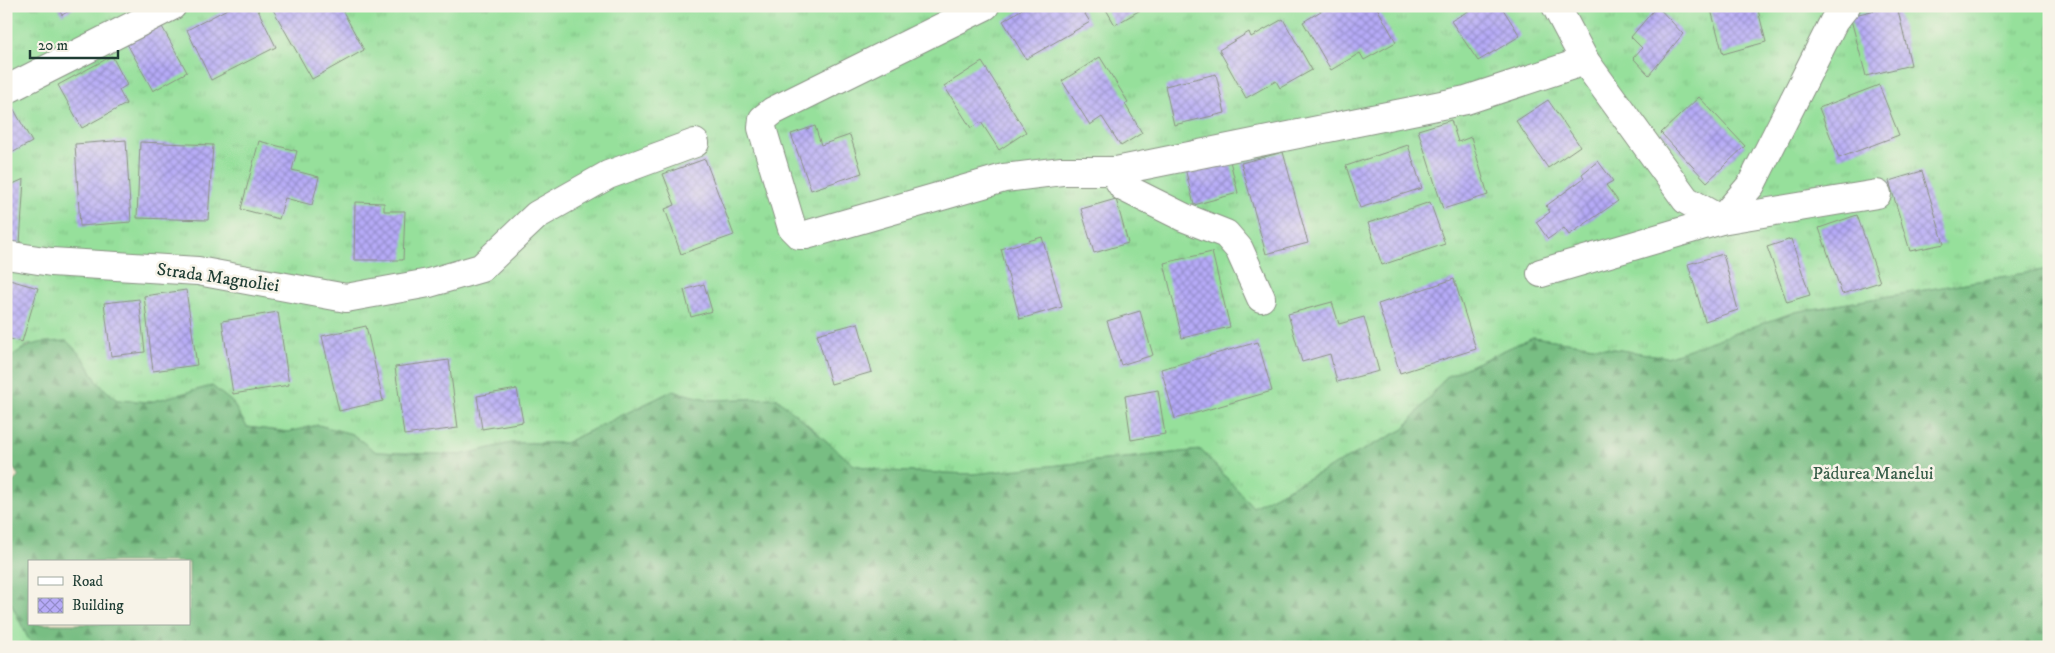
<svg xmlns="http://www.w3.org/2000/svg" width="2055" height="653" viewBox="0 0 2055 653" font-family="'IM FELL DW Pica',serif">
<defs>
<pattern id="grass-tufts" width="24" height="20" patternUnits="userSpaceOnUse" patternTransform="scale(1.25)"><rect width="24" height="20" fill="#96e09b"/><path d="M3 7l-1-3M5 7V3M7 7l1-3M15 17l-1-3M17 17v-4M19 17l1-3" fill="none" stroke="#81c186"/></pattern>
<pattern id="forest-firs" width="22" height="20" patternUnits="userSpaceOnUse" patternTransform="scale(1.25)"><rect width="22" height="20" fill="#78be83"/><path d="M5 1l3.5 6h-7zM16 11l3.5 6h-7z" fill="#629c6c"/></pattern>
<pattern id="building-cross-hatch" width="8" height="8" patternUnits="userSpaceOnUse" patternTransform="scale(1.25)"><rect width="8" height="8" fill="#b6aaf7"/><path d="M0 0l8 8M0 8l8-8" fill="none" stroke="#938cc9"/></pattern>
</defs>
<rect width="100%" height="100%" fill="#f7f3e8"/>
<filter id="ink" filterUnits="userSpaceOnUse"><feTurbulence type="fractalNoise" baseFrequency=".02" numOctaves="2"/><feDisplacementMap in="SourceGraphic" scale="10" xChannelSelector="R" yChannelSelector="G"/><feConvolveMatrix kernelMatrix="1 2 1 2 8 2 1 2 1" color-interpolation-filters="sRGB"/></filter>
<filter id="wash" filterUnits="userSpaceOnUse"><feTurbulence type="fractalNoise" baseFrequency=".0096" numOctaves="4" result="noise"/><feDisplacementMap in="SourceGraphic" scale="20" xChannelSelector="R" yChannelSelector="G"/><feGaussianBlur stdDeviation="1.12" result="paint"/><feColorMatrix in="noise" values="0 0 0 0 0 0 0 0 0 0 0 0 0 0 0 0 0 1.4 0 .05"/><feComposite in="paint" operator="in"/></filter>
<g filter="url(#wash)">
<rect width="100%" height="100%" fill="#f4e8d3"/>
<!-- grass -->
<g fill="url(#grass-tufts)" stroke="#5a8e68">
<path d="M 6,6 L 2049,6 L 2049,269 L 1795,312 L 1667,357 L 1533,337 L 1446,377 L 1404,429 L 1253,507 L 1201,450 L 973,474 L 885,471 L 854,465 L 777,398 L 711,400 L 672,391 L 565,443 L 512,443 L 461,455 L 376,452 L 352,434 L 318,425 L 288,432 L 247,427 L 232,402 L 212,386 L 150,402 L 117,400 L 98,383 L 84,359 L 67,341 L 28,345 L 12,356 L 6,355 Z"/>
<path d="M 6,593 L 29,640 L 36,647 L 6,647 Z"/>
</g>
<!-- forest -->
<path fill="url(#forest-firs)" stroke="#4c7e5c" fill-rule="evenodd" d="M 2049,269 L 2049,647 L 36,647 L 29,640 L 6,593 L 6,489 L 19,476 L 6,459 L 6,355 L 12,356 C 34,341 42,342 67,341 L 84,359 L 98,383 L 117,400 L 150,402 L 212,386 L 232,402 L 247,427 L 288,432 L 318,425 L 352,434 L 376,452 L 461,455 L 512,443 L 565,443 L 672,391 L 711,400 L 777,398 L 854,465 L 885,471 L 973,474 L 1201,450 L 1253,507 L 1404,429 L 1446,377 L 1533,337 L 1667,357 L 1795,312 ZM 29,562 L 189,562 L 189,624 L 29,624 Z"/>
<g id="blocks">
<!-- building -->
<g fill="url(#building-cross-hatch)">
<path d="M 57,6 L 78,6 L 62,15 Z"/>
<path d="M 233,6 L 256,6 L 276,47 L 211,80 L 187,30 Z"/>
<path d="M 271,6 L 340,6 L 364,50 L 312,79 Z"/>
<path d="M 1027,6 L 1080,6 L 1090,22 L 1026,59 L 1003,21 Z"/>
<path d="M 1104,6 L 1147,6 L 1115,25 Z"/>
<path d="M 1329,6 L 1334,6 L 1335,9 L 1340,6 L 1376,6 L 1396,42 L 1364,60 L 1360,53 L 1331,70 L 1303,22 Z"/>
<path d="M 1477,6 L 1501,6 L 1520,36 L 1478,61 L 1451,21 Z"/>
<path d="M 1657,6 L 1683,34 L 1649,75 L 1633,58 L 1642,48 L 1631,37 Z"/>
<path d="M 1710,6 L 1757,6 L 1766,42 L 1723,54 Z"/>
<path d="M 1893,6 L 1897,6 L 1911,65 L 1866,76 L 1850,16 Z"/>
<path d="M 1283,19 L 1312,70 L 1280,88 L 1276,81 L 1246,98 L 1219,50 L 1249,32 L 1251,37 Z"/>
<path d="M 160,23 L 187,72 L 153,91 L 126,42 Z"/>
<path d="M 112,56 L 127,85 L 119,90 L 126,104 L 82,128 L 58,85 Z"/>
<path d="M 1100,57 L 1128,102 L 1125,104 L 1142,133 L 1121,146 L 1102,117 L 1090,125 L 1062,81 Z"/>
<path d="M 982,62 L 1026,132 L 999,150 L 981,122 L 971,128 L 944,86 Z"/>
<path d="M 1216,74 L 1225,113 L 1174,125 L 1165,86 Z"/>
<path d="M 1879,85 L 1899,135 L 1839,158 L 1819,108 Z"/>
<path d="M 1699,97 L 1745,146 L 1707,182 L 1661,133 Z"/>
<path d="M 1548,100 L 1580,146 L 1548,168 L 1516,121 Z"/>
<path d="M 11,104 L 32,142 L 6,156 L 6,106 Z"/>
<path d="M 1451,120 L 1458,142 L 1471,137 L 1488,195 L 1443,209 L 1418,130 Z"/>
<path d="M 815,126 L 821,145 L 850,135 L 862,173 L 811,190 L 791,134 Z"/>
<path d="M 126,140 L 131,222 L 80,226 L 75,144 Z"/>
<path d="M 259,141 L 297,151 L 292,170 L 319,177 L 312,205 L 285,198 L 279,219 L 241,209 Z"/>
<path d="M 140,142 L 213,145 L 208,220 L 137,218 Z"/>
<path d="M 1408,145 L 1422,188 L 1360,208 L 1346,166 Z"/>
<path d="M 1283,152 L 1308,243 L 1266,254 L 1241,163 Z"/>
<path d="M 1228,153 L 1238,193 L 1194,205 L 1184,164 Z"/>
<path d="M 705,159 L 734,235 L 681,254 L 665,209 L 675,205 L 663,174 Z"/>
<path d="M 1598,161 L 1613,181 L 1606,185 L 1618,201 L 1569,235 L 1564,228 L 1548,239 L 1536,222 L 1550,212 L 1546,206 L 1584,178 L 1582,174 Z"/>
<path d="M 1922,171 L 1944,244 L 1910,251 L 1889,181 Z"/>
<path d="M 24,179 L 20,244 L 6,244 L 6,187 Z"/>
<path d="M 1116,199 L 1128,243 L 1094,253 L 1081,209 Z"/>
<path d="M 355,202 L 384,203 L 384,211 L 405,211 L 403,260 L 354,260 Z"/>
<path d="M 1430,202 L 1445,244 L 1382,265 L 1368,223 Z"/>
<path d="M 1857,215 L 1880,282 L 1842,294 L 1819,228 Z"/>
<path d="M 1042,237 L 1062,307 L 1020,319 L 1001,249 Z"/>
<path d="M 1791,239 L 1810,295 L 1787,302 L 1767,247 Z"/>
<path d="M 1212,252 L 1230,327 L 1182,338 L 1164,263 Z"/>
<path d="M 1723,254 L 1738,310 L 1705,321 L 1688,264 Z"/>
<path d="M 6,279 L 38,288 L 22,342 L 6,338 Z"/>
<path d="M 1454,279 L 1476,349 L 1400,373 L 1378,304 Z"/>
<path d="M 704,284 L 712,311 L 691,317 L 684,290 Z"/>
<path d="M 186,290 L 197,365 L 153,371 L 144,296 Z"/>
<path d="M 139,299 L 145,352 L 111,356 L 104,303 Z"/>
<path d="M 1332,302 L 1339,324 L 1364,317 L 1379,371 L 1337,382 L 1330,354 L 1302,362 L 1288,314 Z"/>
<path d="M 1140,311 L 1153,355 L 1121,365 L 1107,321 Z"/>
<path d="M 278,312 L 289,385 L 233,394 L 222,321 Z"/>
<path d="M 858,323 L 872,372 L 831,384 L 817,334 Z"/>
<path d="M 366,326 L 383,401 L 339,411 L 322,336 Z"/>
<path d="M 1258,342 L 1272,391 L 1175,419 L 1161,369 Z"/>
<path d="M 449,360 L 458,428 L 404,435 L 395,367 Z"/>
<path d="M 517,389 L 523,422 L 482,429 L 477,396 Z"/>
<path d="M 1158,390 L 1165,434 L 1131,440 L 1125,396 Z"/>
</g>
</g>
</g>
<g filter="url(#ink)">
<use href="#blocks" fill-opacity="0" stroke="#8a9284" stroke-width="1"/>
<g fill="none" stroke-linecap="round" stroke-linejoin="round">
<defs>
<g id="minor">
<path d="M 985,6 L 773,111 L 763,119 L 762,128 L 792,228 L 799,235 L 806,235 L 1004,178 L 1062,171 L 1116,171 L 1466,100 L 1585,61"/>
<path d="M 1556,6 L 1585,61 L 1686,200 L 1721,220 L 1751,185 L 1834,21 L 1846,6"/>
<path d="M 6,90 L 172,6"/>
<path d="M 1116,171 L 1118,179 L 1123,187 L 1183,217 L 1226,234 L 1239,249 L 1261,298"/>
<path d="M 6,255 L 51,262 L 198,271 L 346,298 L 429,283 L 481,268 L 537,215 L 608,175 L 695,143"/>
<path d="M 1541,273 L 1721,220 L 1877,194"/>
</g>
</defs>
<!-- minor casing -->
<use href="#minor" stroke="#8a9284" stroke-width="30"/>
<!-- minor -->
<use href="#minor" stroke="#fff" stroke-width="28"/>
</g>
</g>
<g text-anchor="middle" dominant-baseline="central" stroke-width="5" stroke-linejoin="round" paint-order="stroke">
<!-- street labels -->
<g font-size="18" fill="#1f3d34" stroke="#f7f3e8">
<text transform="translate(218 278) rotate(8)">Strada Magnoliei</text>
</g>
<!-- park labels -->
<g font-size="18" fill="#375e49" stroke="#f7f3e8">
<text x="1873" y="474">Pădurea Manelui</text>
</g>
</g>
<!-- margin -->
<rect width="2055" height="653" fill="none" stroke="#f7f3e8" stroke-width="25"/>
<!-- legend -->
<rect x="28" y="560" width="162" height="65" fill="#f7f3e8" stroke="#a1aaa0"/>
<rect x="38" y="577" width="25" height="8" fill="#ffffff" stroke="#a1aaa0"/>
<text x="72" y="586" font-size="15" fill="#1f3d34">Road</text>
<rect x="38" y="598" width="25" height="15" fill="url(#building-cross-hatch)" stroke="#a1aaa0"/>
<text x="72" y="610" font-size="15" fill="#1f3d34">Building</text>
<!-- scale -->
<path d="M30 50v8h88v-8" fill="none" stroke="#1f3d34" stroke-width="2.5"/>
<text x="38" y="50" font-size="15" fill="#1f3d34" stroke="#f7f3e8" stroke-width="4" paint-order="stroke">20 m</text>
</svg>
